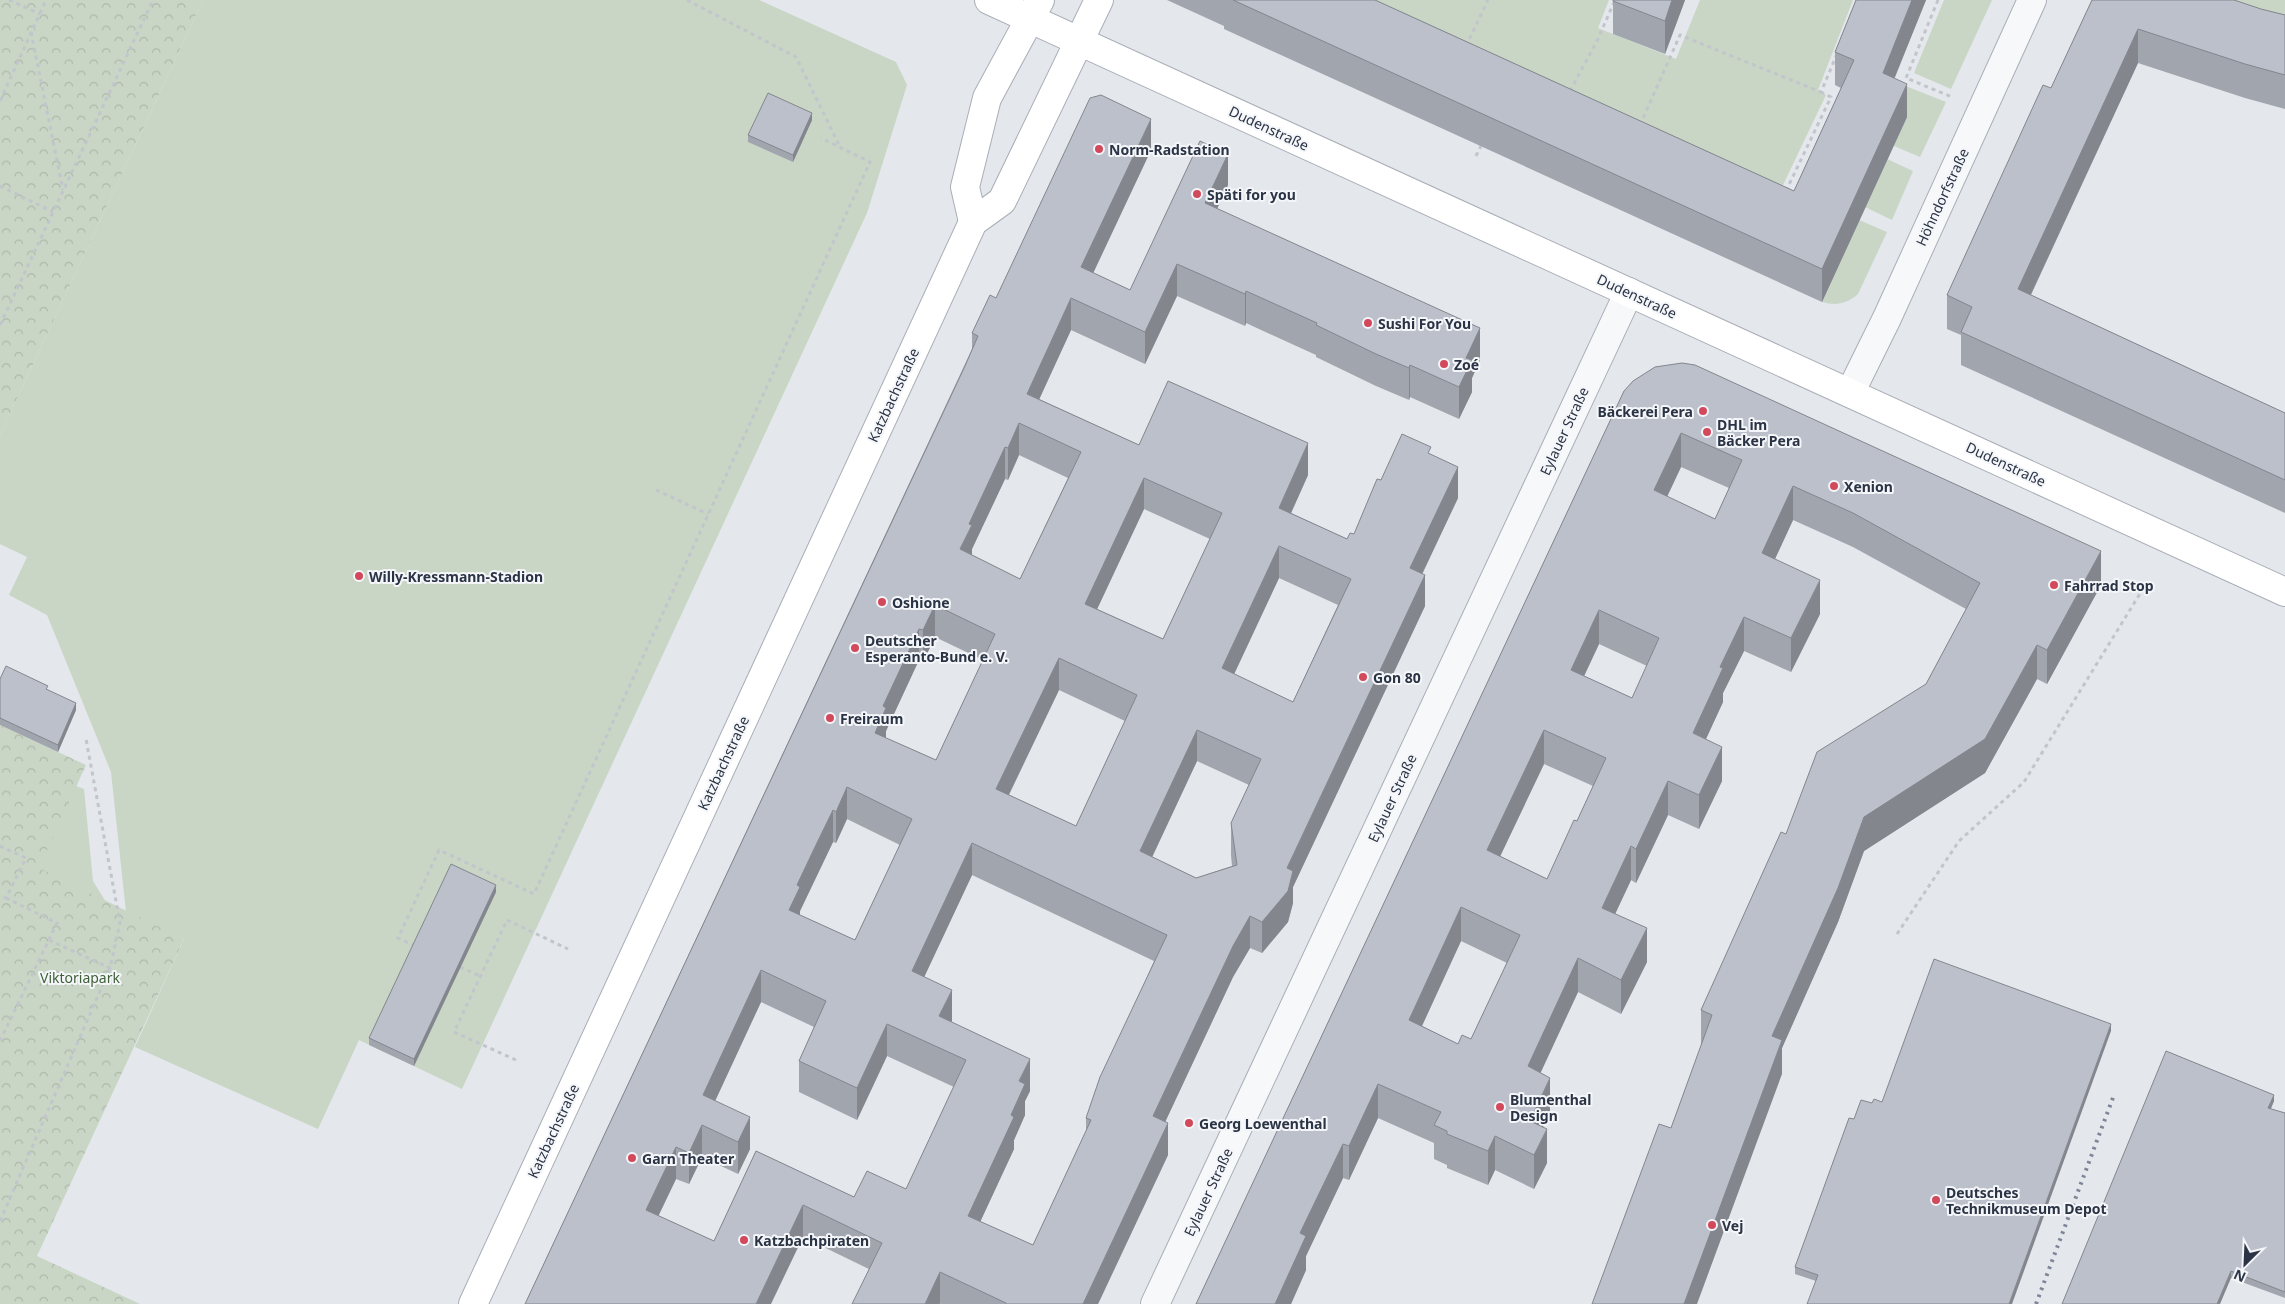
<svg xmlns="http://www.w3.org/2000/svg" width="2285" height="1304" viewBox="0 0 2285 1304" font-family="'Noto Sans',sans-serif">
<defs>
<pattern id="forest-crowns" width="20" height="18" patternUnits="userSpaceOnUse" patternTransform="scale(1.25)"><rect width="20" height="18" fill="#c9d6c5"/><path d="M2 6a3 3 0 1 1 6 0M12 15a3 3 0 1 1 6 0" fill="none" stroke="#adb8ab"/></pattern>
</defs>
<rect width="100%" height="100%" fill="#e4e7ec"/>
<!-- grass -->
<g fill="#c9d6c5">
<path d="M 203,0 L 759,0 L 896,62 L 907,85 L 867,213 L 462,1089 L 359,1040 L 318,1129 L 135,1047 L 184,939 L 126,912 L 111,772 L 47,615 L 9,595 L 27,557 L 0,544 L 0,435 Z"/>
<path d="M 1328,0 L 1609,0 L 1598,28 L 1676,59 L 1700,0 L 1853,0 L 1818,90 L 1826,95 L 1774,204 Z"/>
<path d="M 1944,0 L 1992,0 L 1951,89 L 1914,73 Z"/>
<path d="M 2232,0 L 2285,0 L 2285,18 Z"/>
<path d="M 1893,81 L 1946,102 L 1920,157 L 1894,146 Z"/>
<path d="M 1887,159 L 1913,171 L 1892,220 L 1865,207 Z"/>
<path d="M 1859,220 L 1887,232 L 1858,294 C 1846,304 1836,306 1822,302 Z"/>
<path d="M 68,783 L 84,789 L 93,881 L 109,907 L 101,948 L 32,863 Z"/>
</g>
<!-- forest -->
<g fill="url(#forest-crowns)">
<path d="M 0,0 L 203,0 L 0,435 Z"/>
<path d="M 0,725 L 86,765 L 39,868 L 184,939 L 37,1256 L 140,1304 L 0,1304 Z"/>
</g>
<g fill="none" stroke-linecap="round" stroke-linejoin="round">
<defs>
<g id="street">
<path d="M 1850,393 L 1887,318 L 2032,0"/>
<path d="M 1155,1304 L 1629,292"/>
</g>
<g id="secondary">
<path d="M 989,0 L 2285,592"/>
<path d="M 973,222 L 965,187 L 987,98 L 1040,0"/>
<path d="M 473,1304 L 973,222 L 1002,201 L 1099,0"/>
</g>
</defs>
<!-- street casing -->
<use href="#street" stroke="#a9aeb7" stroke-width="30"/>
<!-- secondary casing -->
<use href="#secondary" stroke="#a9aeb7" stroke-width="30"/>
<!-- path -->
<g stroke="#c2c5cb" stroke-width="3" stroke-dasharray="4 4" stroke-linecap="butt">
<path d="M 9,0 L 40,14"/>
<path d="M 687,0 L 796,57 L 840,147"/>
<path d="M 1938,0 L 1906,78 L 1952,97"/>
<path d="M 31,32 L 63,190"/>
<path d="M 1466,46 L 1488,0"/>
<path d="M 1570,91 L 1598,39 L 1615,0"/>
<path d="M 0,101 L 46,0"/>
<path d="M 1640,125 L 1680,35 L 1821,92 L 1837,54"/>
<path d="M 1476,156 L 1481,146"/>
<path d="M 0,186 L 53,212"/>
<path d="M 1786,191 L 1831,97 L 1821,92"/>
<path d="M 0,325 L 153,0"/>
<path d="M 656,490 L 708,514"/>
<path d="M 0,846 L 26,858 L 6,898 L 0,895"/>
<path d="M 1897,934 L 1959,841 L 2024,782 L 2141,592"/>
<path d="M 49,940 L 110,968"/>
<path d="M 415,946 L 398,938 L 439,850 L 534,894 L 870,162 L 821,138"/>
<path d="M 460,967 L 480,976"/>
<path d="M 0,1041 L 57,923 L 6,898"/>
<path d="M 516,1060 L 454,1032 L 507,920 L 568,949"/>
<path d="M 0,1221 L 110,968 L 120,923 L 86,739"/>
</g>
<!-- street -->
<use href="#street" stroke="#f7f8fa" stroke-width="28"/>
<!-- secondary -->
<use href="#secondary" stroke="#fff" stroke-width="28"/>
<!-- rail -->
<path stroke="#7d8696" stroke-width="4" stroke-dasharray="2.5 5" stroke-linecap="butt" d="M 2036,1304 L 2114,1095"/>
</g>
<!-- wall -->
<g fill="#a1a5ae" fill-rule="evenodd">
<path d="M 1167,0 L 1375,0 L 1794,191 L 1841,88 L 1835,85 L 1835,52 L 1856,0 L 1926,0 L 1894,78 L 1907,117 L 1822,302 L 1224,29 L 1224,26 Z"/>
<path d="M 1685,0 L 1665,54 L 1613,34 L 1613,1 Z"/>
<path d="M 2092,0 L 2261,9 L 2285,15 L 2285,109 L 2245,98 L 2138,63 L 2031,295 L 2285,413 L 2285,513 L 1961,365 L 1961,335 L 1947,329 L 1947,295 L 2051,88 Z"/>
<path d="M 812,120 L 793,162 L 748,142 L 748,135 Z"/>
<path d="M 1151,150 L 1093,273 L 1130,290 L 1228,185 L 1217,209 L 1480,360 L 1472,378 L 1472,392 L 1459,419 L 1410,397 L 1409,400 L 1376,386 L 1316,357 L 1316,355 L 1246,323 L 1245,326 L 1177,296 L 1145,364 L 1071,330 L 1039,399 L 1139,445 L 1308,475 L 1291,513 L 1347,539 L 1354,534 L 1381,480 L 1431,454 L 1458,498 L 1422,573 L 1425,606 L 1293,887 L 1293,903 L 1288,922 L 1262,953 L 1250,948 L 1233,977 L 1165,1122 L 1168,1155 L 1098,1304 L 941,1304 L 803,1237 L 525,1304 L 972,349 L 972,333 L 996,298 ZM 1019,455 L 1068,478 L 1020,579 L 972,555 L 972,549 L 1005,479 L 1008,480 ZM 1144,509 L 1210,539 L 1163,639 L 1097,609 ZM 1279,578 L 1338,605 L 1293,702 L 1234,674 ZM 935,637 L 983,660 L 936,760 L 886,738 L 886,731 L 919,660 L 923,662 ZM 1059,690 L 1125,721 L 1076,826 L 1009,795 ZM 1197,761 L 1249,785 L 1231,823 L 1231,855 L 1232,866 L 1196,878 L 1152,857 ZM 847,819 L 900,845 L 855,940 L 800,915 L 800,911 L 833,842 L 836,843 ZM 972,875 L 1154,961 L 1086,1118 L 1086,1132 L 1033,1245 L 980,1222 L 1014,1149 L 1014,1140 L 1025,1115 L 1025,1101 L 1030,1091 L 951,1022 L 924,977 ZM 761,1002 L 814,1027 L 799,1061 L 799,1092 L 857,1120 L 887,1056 L 954,1087 L 906,1189 L 854,1197 L 756,1151 L 714,1241 L 658,1216 L 676,1179 L 689,1184 L 702,1157 L 738,1174 L 750,1149 L 715,1101 Z"/>
<path d="M 1624,391 L 2101,585 L 2047,684 L 2037,679 L 1985,773 L 1864,851 L 1838,922 L 1782,1048 L 1782,1074 L 1671,1128 L 1702,1044 L 1701,1044 L 1701,1010 L 1786,834 L 1926,684 L 1966,609 L 1853,547 L 1793,520 L 1775,559 L 1820,614 L 1791,672 L 1744,651 L 1723,693 L 1723,702 L 1706,739 L 1722,781 L 1699,829 L 1668,815 L 1636,883 L 1631,880 L 1615,914 L 1647,962 L 1621,1014 L 1578,992 L 1540,1073 L 1550,1112 L 1543,1127 L 1547,1163 L 1534,1189 L 1495,1170 L 1488,1185 L 1447,1168 L 1447,1165 L 1434,1159 L 1434,1143 L 1378,1118 L 1349,1180 L 1343,1178 L 1306,1256 L 1306,1270 L 1291,1304 L 1196,1304 ZM 1681,467 L 1729,488 L 1715,519 L 1667,497 ZM 1599,644 L 1647,666 L 1632,698 L 1584,676 ZM 1544,764 L 1593,786 L 1577,821 L 1547,879 L 1500,856 ZM 1461,941 L 1507,963 L 1471,1039 L 1458,1044 L 1422,1026 Z"/>
<path d="M 0,679 L 76,710 L 58,752 L 0,725 Z"/>
<path d="M 496,892 L 414,1066 L 369,1045 L 369,1038 Z"/>
<path d="M 2111,1031 L 1816,1281 L 1795,1274 L 1795,1267 L 1854,1119 L 1872,1103 L 1882,1102 Z"/>
<path d="M 2274,1101 L 2271,1109 L 2285,1113 L 2285,1298 L 2231,1278 L 2062,1304 Z"/>
</g>
<!-- shaded-wall -->
<g fill="#83868d">
<path d="M 1672,0 L 1685,0 L 1665,54 L 1665,21 Z"/>
<path d="M 1912,0 L 1926,0 L 1883,107 L 1883,73 Z"/>
<path d="M 2138,29 L 2138,63 L 2018,322 L 2018,289 Z"/>
<path d="M 1907,84 L 1907,117 L 1822,302 L 1822,269 Z"/>
<path d="M 812,113 L 812,120 L 793,162 L 793,155 Z"/>
<path d="M 1151,119 L 1151,150 L 1081,299 L 1081,267 Z"/>
<path d="M 1228,154 L 1228,185 L 1205,235 L 1205,203 Z"/>
<path d="M 1177,264 L 1177,296 L 1145,364 L 1145,332 Z"/>
<path d="M 1246,291 L 1246,323 L 1245,326 L 1245,294 Z"/>
<path d="M 1071,298 L 1071,330 L 1027,426 L 1027,394 Z"/>
<path d="M 1480,328 L 1480,360 L 1472,378 L 1472,392 L 1459,419 L 1459,387 L 1466,358 Z"/>
<path d="M 1410,365 L 1410,397 L 1409,400 L 1409,368 Z"/>
<path d="M 1019,423 L 1019,455 L 1008,480 L 1008,448 Z"/>
<path d="M 1681,433 L 1681,467 L 1654,524 L 1654,490 Z"/>
<path d="M 1308,443 L 1308,475 L 1279,540 L 1279,508 Z"/>
<path d="M 1005,447 L 1005,479 L 972,549 L 972,557 L 960,549 L 969,524 Z"/>
<path d="M 1458,467 L 1458,498 L 1410,600 L 1410,568 Z"/>
<path d="M 1144,478 L 1144,509 L 1085,635 L 1085,604 Z"/>
<path d="M 1793,486 L 1793,520 L 1762,587 L 1762,553 Z"/>
<path d="M 1279,546 L 1279,578 L 1222,700 L 1222,668 Z"/>
<path d="M 2101,551 L 2101,585 L 2047,684 L 2047,650 Z"/>
<path d="M 1425,575 L 1425,606 L 1293,887 L 1293,903 L 1288,922 L 1262,953 L 1262,922 Z"/>
<path d="M 1820,580 L 1820,614 L 1791,672 L 1791,638 Z"/>
<path d="M 935,605 L 935,637 L 923,662 L 923,630 Z"/>
<path d="M 1599,610 L 1599,644 L 1571,704 L 1571,670 Z"/>
<path d="M 1744,617 L 1744,651 L 1723,693 L 1723,702 L 1693,767 L 1693,733 L 1720,667 Z"/>
<path d="M 919,629 L 919,660 L 886,731 L 886,739 L 875,733 L 883,706 Z"/>
<path d="M 2037,645 L 2037,679 L 1985,773 L 1864,851 L 1838,922 L 1782,1048 L 1782,1074 L 1697,1304 L 1684,1304 L 1772,1036 L 1864,817 Z"/>
<path d="M 1059,658 L 1059,690 L 996,821 L 996,789 Z"/>
<path d="M 76,703 L 76,710 L 58,752 L 58,745 Z"/>
<path d="M 1197,730 L 1197,761 L 1140,883 L 1140,851 Z"/>
<path d="M 1544,730 L 1544,764 L 1487,884 L 1487,850 Z"/>
<path d="M 1722,747 L 1722,781 L 1699,829 L 1699,795 Z"/>
<path d="M 1668,781 L 1668,815 L 1636,883 L 1636,849 Z"/>
<path d="M 847,787 L 847,819 L 836,843 L 836,812 Z"/>
<path d="M 833,810 L 833,842 L 800,911 L 800,918 L 789,910 L 797,885 Z"/>
<path d="M 972,843 L 972,875 L 912,1003 L 912,971 Z"/>
<path d="M 1631,846 L 1631,880 L 1602,942 L 1602,908 Z"/>
<path d="M 496,885 L 496,892 L 414,1066 L 414,1059 Z"/>
<path d="M 1461,907 L 1461,941 L 1409,1054 L 1409,1020 Z"/>
<path d="M 1250,916 L 1250,948 L 1233,977 L 1153,1148 L 1153,1116 L 1233,946 Z"/>
<path d="M 1647,928 L 1647,962 L 1621,1014 L 1621,980 Z"/>
<path d="M 1578,958 L 1578,992 L 1528,1100 L 1528,1066 Z"/>
<path d="M 761,970 L 761,1002 L 703,1127 L 703,1095 Z"/>
<path d="M 952,990 L 952,1021 L 939,1048 L 939,1016 Z"/>
<path d="M 887,1024 L 887,1056 L 857,1120 L 857,1088 Z"/>
<path d="M 2111,1024 L 2111,1031 L 2012,1304 L 2009,1304 Z"/>
<path d="M 1030,1059 L 1030,1091 L 1025,1101 L 1025,1115 L 1014,1140 L 1014,1149 L 968,1248 L 968,1216 L 1011,1115 L 1019,1081 Z"/>
<path d="M 1550,1078 L 1550,1112 L 1531,1153 L 1530,1121 Z"/>
<path d="M 1378,1084 L 1378,1118 L 1349,1180 L 1349,1146 Z"/>
<path d="M 2274,1095 L 2274,1101 L 2268,1114 L 2268,1108 Z"/>
<path d="M 750,1117 L 750,1149 L 738,1174 L 738,1142 Z"/>
<path d="M 1168,1123 L 1168,1155 L 1098,1304 L 1083,1304 Z"/>
<path d="M 702,1125 L 702,1157 L 689,1184 L 689,1153 Z"/>
<path d="M 1547,1129 L 1547,1163 L 1534,1189 L 1534,1155 Z"/>
<path d="M 1495,1136 L 1495,1170 L 1488,1185 L 1488,1151 Z"/>
<path d="M 1343,1144 L 1343,1178 L 1306,1256 L 1306,1270 L 1291,1304 L 1275,1304 L 1300,1233 Z"/>
<path d="M 676,1147 L 676,1179 L 646,1242 L 646,1210 Z"/>
<path d="M 803,1205 L 803,1237 L 771,1304 L 756,1304 Z"/>
<path d="M 2231,1271 L 2231,1278 L 2220,1304 L 2217,1304 Z"/>
<path d="M 940,1272 L 940,1304 L 925,1304 Z"/>
</g>
<!-- building -->
<g fill="#bbc0ca" stroke="#83868d" fill-rule="evenodd">
<path d="M 1233,0 L 1375,0 L 1794,191 L 1854,60 L 1835,52 L 1856,0 L 1912,0 L 1883,73 L 1907,84 L 1822,269 Z"/>
<path d="M 1613,0 L 1672,0 L 1665,21 L 1613,1 Z"/>
<path d="M 2092,0 L 2234,0 L 2261,9 L 2285,15 L 2285,75 L 2245,64 L 2138,29 L 2018,289 L 2285,413 L 2285,480 L 1961,332 L 1972,307 L 1947,295 L 2043,85 L 2051,88 Z"/>
<path d="M 768,93 L 812,113 L 793,155 L 748,135 Z"/>
<path d="M 1101,95 L 1151,119 L 1081,267 L 1130,290 L 1200,141 L 1228,154 L 1205,203 L 1480,328 L 1466,358 L 1472,360 L 1459,387 L 1410,365 L 1409,368 L 1376,354 L 1316,325 L 1317,323 L 1246,291 L 1245,294 L 1177,264 L 1145,332 L 1071,298 L 1027,394 L 1139,445 L 1168,381 L 1308,443 L 1279,508 L 1347,539 L 1350,533 L 1354,534 L 1377,479 L 1381,480 L 1402,434 L 1431,447 L 1428,453 L 1458,467 L 1410,568 L 1425,575 L 1287,868 L 1293,871 L 1288,891 L 1262,922 L 1250,916 L 1233,946 L 1153,1116 L 1168,1123 L 1083,1304 L 1006,1304 L 1006,1303 L 940,1272 L 925,1304 L 852,1304 L 882,1243 L 803,1205 L 756,1304 L 525,1304 L 965,366 L 978,336 L 972,333 L 990,295 L 996,298 L 1090,98 ZM 1019,423 L 1081,452 L 1020,579 L 960,549 L 972,525 L 969,524 L 1005,447 L 1008,448 ZM 1144,478 L 1222,513 L 1163,639 L 1085,604 ZM 1279,546 L 1351,579 L 1293,702 L 1222,668 ZM 935,605 L 995,634 L 936,760 L 875,733 L 886,708 L 883,706 L 919,629 L 923,630 ZM 1059,658 L 1137,695 L 1076,826 L 996,789 ZM 1197,730 L 1261,759 L 1231,823 L 1237,865 L 1196,878 L 1140,851 ZM 847,787 L 912,819 L 855,940 L 789,910 L 800,887 L 797,885 L 815,847 L 833,810 L 836,812 ZM 972,843 L 1167,935 L 1100,1077 L 1086,1118 L 1091,1120 L 1033,1245 L 968,1216 L 1014,1117 L 1011,1115 L 1025,1084 L 1019,1081 L 1030,1059 L 939,1016 L 952,990 L 912,971 ZM 761,970 L 826,1001 L 799,1061 L 857,1088 L 887,1024 L 966,1060 L 906,1189 L 867,1171 L 854,1197 L 756,1151 L 714,1241 L 646,1210 L 676,1147 L 689,1153 L 702,1125 L 738,1142 L 750,1117 L 703,1095 Z"/>
<path d="M 1682,363 L 1695,365 L 2101,551 L 2047,650 L 2037,645 L 1985,739 L 1864,817 L 1838,888 L 1772,1036 L 1782,1040 L 1684,1304 L 1592,1304 L 1659,1124 L 1671,1128 L 1712,1015 L 1701,1010 L 1781,832 L 1786,834 L 1817,752 L 1926,684 L 1980,583 L 1853,513 L 1793,486 L 1762,553 L 1820,580 L 1791,638 L 1744,617 L 1720,667 L 1723,668 L 1693,733 L 1722,747 L 1699,795 L 1668,781 L 1636,849 L 1631,846 L 1602,908 L 1647,928 L 1621,980 L 1578,958 L 1528,1066 L 1550,1078 L 1530,1121 L 1547,1129 L 1534,1155 L 1495,1136 L 1488,1151 L 1447,1134 L 1447,1131 L 1434,1125 L 1441,1112 L 1378,1084 L 1349,1146 L 1343,1144 L 1300,1233 L 1306,1236 L 1275,1304 L 1196,1304 L 1624,391 L 1633,381 L 1655,367 ZM 1681,433 L 1742,460 L 1715,519 L 1654,490 ZM 1599,610 L 1659,638 L 1632,698 L 1571,670 ZM 1544,730 L 1606,758 L 1577,821 L 1574,820 L 1547,879 L 1487,850 ZM 1461,907 L 1520,935 L 1471,1039 L 1462,1035 L 1458,1044 L 1409,1020 Z"/>
<path d="M 6,666 L 48,686 L 46,689 L 76,703 L 58,745 L 0,718 L 0,679 Z"/>
<path d="M 451,864 L 496,885 L 414,1059 L 369,1038 Z"/>
<path d="M 1934,959 L 2111,1024 L 2009,1304 L 1807,1304 L 1818,1275 L 1795,1267 L 1849,1118 L 1854,1119 L 1861,1100 L 1872,1103 L 1874,1099 L 1882,1102 Z"/>
<path d="M 2166,1051 L 2274,1095 L 2268,1108 L 2285,1113 L 2285,1292 L 2231,1271 L 2217,1304 L 2062,1304 Z"/>
</g>
<!-- markers -->
<g fill="#d1495b" stroke="#f4f6f9" stroke-width="2">
<circle cx="1099" cy="149" r="5"/>
<circle cx="1197" cy="194" r="5"/>
<circle cx="1368" cy="323" r="5"/>
<circle cx="1444" cy="364" r="5"/>
<circle cx="1703" cy="411" r="5"/>
<circle cx="1707" cy="432" r="5"/>
<circle cx="1834" cy="486" r="5"/>
<circle cx="359" cy="576" r="5"/>
<circle cx="2054" cy="585" r="5"/>
<circle cx="882" cy="602" r="5"/>
<circle cx="855" cy="648" r="5"/>
<circle cx="1363" cy="677" r="5"/>
<circle cx="830" cy="718" r="5"/>
<circle cx="1500" cy="1107" r="5"/>
<circle cx="1189" cy="1123" r="5"/>
<circle cx="632" cy="1158" r="5"/>
<circle cx="1936" cy="1200" r="5"/>
<circle cx="1712" cy="1225" r="5"/>
<circle cx="744" cy="1240" r="5"/>
</g>
<g text-anchor="middle" dominant-baseline="central" stroke-width="4" stroke-linejoin="round" paint-order="stroke">
<!-- street labels -->
<g font-size="14" fill="#2b3445" stroke="#f4f6f9">
<text transform="translate(1269 128) rotate(25)">Dudenstraße</text>
<text transform="translate(1942 197) rotate(-65)">Höhndorfstraße</text>
<text transform="translate(1637 296) rotate(25)">Dudenstraße</text>
<text transform="translate(893 395) rotate(-65)">Katzbachstraße</text>
<text transform="translate(1564 431) rotate(-65)">Eylauer Straße</text>
<text transform="translate(2006 464) rotate(25)">Dudenstraße</text>
<text transform="translate(723 763) rotate(-65)">Katzbachstraße</text>
<text transform="translate(1392 798) rotate(-65)">Eylauer Straße</text>
<text transform="translate(553 1131) rotate(-65)">Katzbachstraße</text>
<text transform="translate(1208 1192) rotate(-65)">Eylauer Straße</text>
</g>
<!-- poi labels -->
<g font-size="14" font-weight="bold" fill="#2b3445" stroke="#f4f6f9" text-anchor="start">
<text x="1109" y="149">Norm-Radstation</text>
<text x="1207" y="194">Späti for you</text>
<text x="1378" y="323">Sushi For You</text>
<text x="1454" y="364">Zoé</text>
<text x="1693" y="411" text-anchor="end">Bäckerei Pera</text>
<text x="1717" y="424">DHL im<tspan x="1717" dy="16">Bäcker Pera</tspan></text>
<text x="1844" y="486">Xenion</text>
<text x="369" y="576">Willy-Kressmann-Stadion</text>
<text x="2064" y="585">Fahrrad Stop</text>
<text x="892" y="602">Oshione</text>
<text x="865" y="640">Deutscher<tspan x="865" dy="16">Esperanto-Bund e. V.</tspan></text>
<text x="1373" y="677">Gon 80</text>
<text x="840" y="718">Freiraum</text>
<text x="1510" y="1099">Blumenthal<tspan x="1510" dy="16">Design</tspan></text>
<text x="1199" y="1123">Georg Loewenthal</text>
<text x="642" y="1158">Garn Theater</text>
<text x="1946" y="1192">Deutsches<tspan x="1946" dy="16">Technikmuseum Depot</tspan></text>
<text x="1722" y="1225">Vej</text>
<text x="754" y="1240">Katzbachpiraten</text>
</g>
<!-- park labels -->
<g font-size="14" fill="#3f6138" stroke="#f4f6f9">
<text x="80" y="977">Viktoriapark</text>
</g>
</g>
<!-- north arrow -->
<g transform="translate(2245 1264) rotate(204)" stroke="#f4f6f9" stroke-width="4" paint-order="stroke">
<path d="M0-4L9 19L0 12L-9 19Z" fill="#2b3445"/>
<text y="-8" font-size="14" font-weight="bold" text-anchor="middle" fill="#2b3445">N</text>
</g>
</svg>
